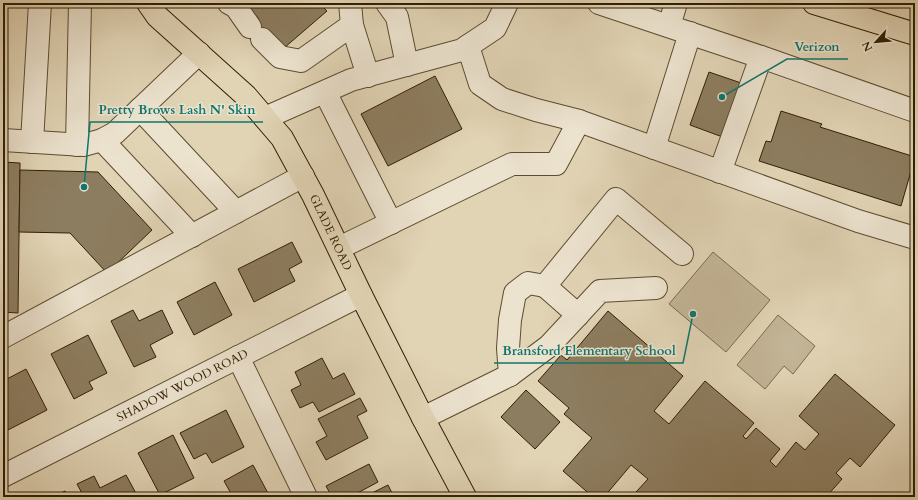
<svg xmlns="http://www.w3.org/2000/svg" width="918" height="500" viewBox="0 0 918 500" font-family="Cardo,serif">
<rect width="100%" height="100%" fill="#e1d4b5"/>
<filter id="stains"><feTurbulence type="fractalNoise" baseFrequency=".005" numOctaves="4"/><feColorMatrix values="0 0 0 0 .2 0 0 0 0 .09 0 0 0 0 .02 0 0 0 .5 -.17"/></filter>
<radialGradient id="worn" r=".72"><stop offset=".6" stop-color="#630" stop-opacity="0"/><stop offset="1" stop-color="#630" stop-opacity=".3"/></radialGradient>
<!-- green -->
<g fill="#c3b597" stroke="#7a6a4e">
<path d="M 713,252 L 770,300 L 726,352 L 669,304 Z"/>
<path d="M 778,315 L 815,346 L 793,374 L 784,366 L 765,389 L 737,365 Z"/>
</g>
<!-- building -->
<g fill="#8d7d60" stroke="#311e04">
<path d="M 245,3 L 325,3 L 326,4 L 323,7 L 327,11 L 284,48 L 255,45 L 244,32 L 259,19 Z"/>
<path d="M 709,72 L 747,85 L 728,139 L 690,125 Z"/>
<path d="M 435,76 L 462,129 L 388,166 L 361,114 Z"/>
<path d="M 781,111 L 822,124 L 820,127 L 915,157 L 901,206 L 759,161 L 766,141 L 771,142 Z"/>
<path d="M 3,162 L 20,163 L 18,313 L 3,312 Z"/>
<path d="M 20,170 L 98,172 L 152,230 L 107,273 L 70,233 L 19,232 Z"/>
<path d="M 292,242 L 302,262 L 289,269 L 295,281 L 254,302 L 238,269 Z"/>
<path d="M 215,282 L 232,315 L 194,335 L 177,302 Z"/>
<path d="M 133,310 L 139,321 L 162,310 L 173,333 L 150,345 L 156,357 L 134,367 L 111,321 Z"/>
<path d="M 608,311 L 683,376 L 654,411 L 669,424 L 705,381 L 754,423 L 743,436 L 746,439 L 756,428 L 780,449 L 770,461 L 776,467 L 796,442 L 805,450 L 819,434 L 799,416 L 835,374 L 895,425 L 860,467 L 850,458 L 836,473 L 842,479 L 826,497 L 641,497 L 636,492 L 648,479 L 631,465 L 604,497 L 593,497 L 563,471 L 592,438 L 564,414 L 569,408 L 538,381 L 561,355 L 567,360 Z"/>
<path d="M 88,335 L 107,373 L 89,382 L 93,389 L 74,399 L 51,354 Z"/>
<path d="M 322,358 L 333,379 L 344,373 L 355,394 L 319,412 L 313,402 L 300,408 L 291,390 L 301,385 L 295,372 Z"/>
<path d="M 26,369 L 47,410 L 4,432 L 3,381 Z"/>
<path d="M 526,390 L 560,422 L 535,449 L 501,417 Z"/>
<path d="M 360,398 L 367,411 L 357,416 L 368,438 L 326,460 L 316,442 L 327,436 L 318,419 Z"/>
<path d="M 226,410 L 244,447 L 212,463 L 206,453 L 194,459 L 180,433 Z"/>
<path d="M 173,435 L 194,478 L 160,495 L 138,453 Z"/>
<path d="M 369,464 L 378,482 L 350,497 L 332,497 L 326,486 Z"/>
<path d="M 253,465 L 270,497 L 233,497 L 224,481 Z"/>
<path d="M 126,475 L 138,497 L 84,497 L 77,484 L 94,476 L 100,488 Z"/>
<path d="M 388,485 L 394,497 L 364,497 Z"/>
<path d="M 65,491 L 69,497 L 53,497 Z"/>
</g>
<g fill="none" stroke-linecap="round" stroke-linejoin="round">
<defs>
<g id="minor">
<path d="M 229,3 L 236,7 L 250,27"/>
<path d="M 350,3 L 352,25 L 368,76"/>
<path d="M 387,3 L 397,17 L 407,65"/>
<path d="M 599,3 L 761,57 L 915,111"/>
<path d="M 669,26 L 676,3"/>
<path d="M 262,39 L 280,57 L 301,61 L 352,25"/>
<path d="M 468,46 L 480,84 L 502,99 L 536,110 L 579,121"/>
<path d="M 325,92 L 391,223"/>
<path d="M 140,109 L 236,212"/>
<path d="M 265,118 L 351,80 L 462,50 L 495,28 L 507,3"/>
<path d="M 3,140 L 84,145 L 102,140 L 115,133 L 199,53"/>
<path d="M 102,140 L 192,236"/>
<path d="M 32,142 L 40,3"/>
<path d="M 77,145 L 80,3"/>
<path d="M 654,148 L 690,33"/>
<path d="M 720,172 L 761,57"/>
<path d="M 339,248 L 512,164 L 556,164 L 579,121 L 858,221 L 915,238"/>
<path d="M 578,315 L 545,286 L 616,199 L 682,254"/>
<path d="M 3,337 L 303,176"/>
<path d="M 238,357 L 306,497"/>
<path d="M 510,375 L 508,348 L 510,320 L 515,293 L 528,283 L 545,286"/>
<path d="M 423,418 L 510,375 L 549,346 L 600,291 L 656,288"/>
<path id="s1" d="M 3,476 L 361,295"/>
</g>
<g id="major">
<path id="s2" d="M 148,3 L 157,16 L 246,96 L 282,138 L 313,195 L 361,295 L 423,418 L 465,497"/>
<path d="M 814,3 L 915,34"/>
</g>
</defs>
<!-- minor casing -->
<use href="#minor" stroke="#5d4c30" stroke-width="24"/>
<!-- major casing -->
<use href="#major" stroke="#311e04" stroke-width="24"/>
<!-- minor -->
<use href="#minor" stroke="#ece3cf" stroke-width="22"/>
<!-- major -->
<use href="#major" stroke="#e1d4b5" stroke-width="22"/>
</g>
<g text-anchor="middle" dominant-baseline="central" stroke-width="3" stroke-linejoin="round" paint-order="stroke">
<!-- street labels -->
<g font-size="12" fill="#311e04" stroke="#ece3cf">
<text stroke="none"><textPath href="#s2" startOffset="297">GLADE ROAD</textPath></text>
<text stroke="none"><textPath href="#s1" startOffset="201">SHADOW WOOD ROAD</textPath></text>
</g>
</g>
<!-- callouts -->
<path fill="none" stroke="#0f766e" stroke-width="1.5" d="M722 97L787 59H848M84 187L90 122H263M693 314L683 363H494"/>
<g fill="#0f766e" stroke="#ece3cf" stroke-width="1.5">
<circle cx="722" cy="97" r="4"/>
<circle cx="84" cy="187" r="4"/>
<circle cx="693" cy="314" r="4"/>
</g>
<g font-size="13" text-anchor="middle" font-weight="bold" fill="#0f766e" stroke="#ece3cf" stroke-width="3" stroke-linejoin="round" paint-order="stroke">
<text x="817" y="51">Verizon</text>
<text x="177" y="114">Pretty Brows Lash N' Skin</text>
<text x="589" y="355">Bransford Elementary School</text>
</g>
<!-- margin -->
<rect width="918" height="500" fill="none" stroke="#e1d4b5" stroke-width="16"/>
<rect x="4" y="4" width="910" height="492" fill="none" stroke="#311e04" stroke-width="2"/>
<rect x="8" y="8" width="902" height="484" fill="none" stroke="#311e04"/>
<!-- north arrow -->
<g transform="translate(876 42) rotate(243)" stroke="#ece3cf" stroke-width="3" paint-order="stroke">
<path d="M0-3L7 15L0 10L-7 15Z" fill="#311e04"/>
<text y="-6" font-size="11" font-weight="bold" text-anchor="middle" fill="#311e04">N</text>
</g>
<rect width="100%" height="100%" filter="url(#stains)"/>
<rect width="100%" height="100%" fill="url(#worn)"/>
</svg>
